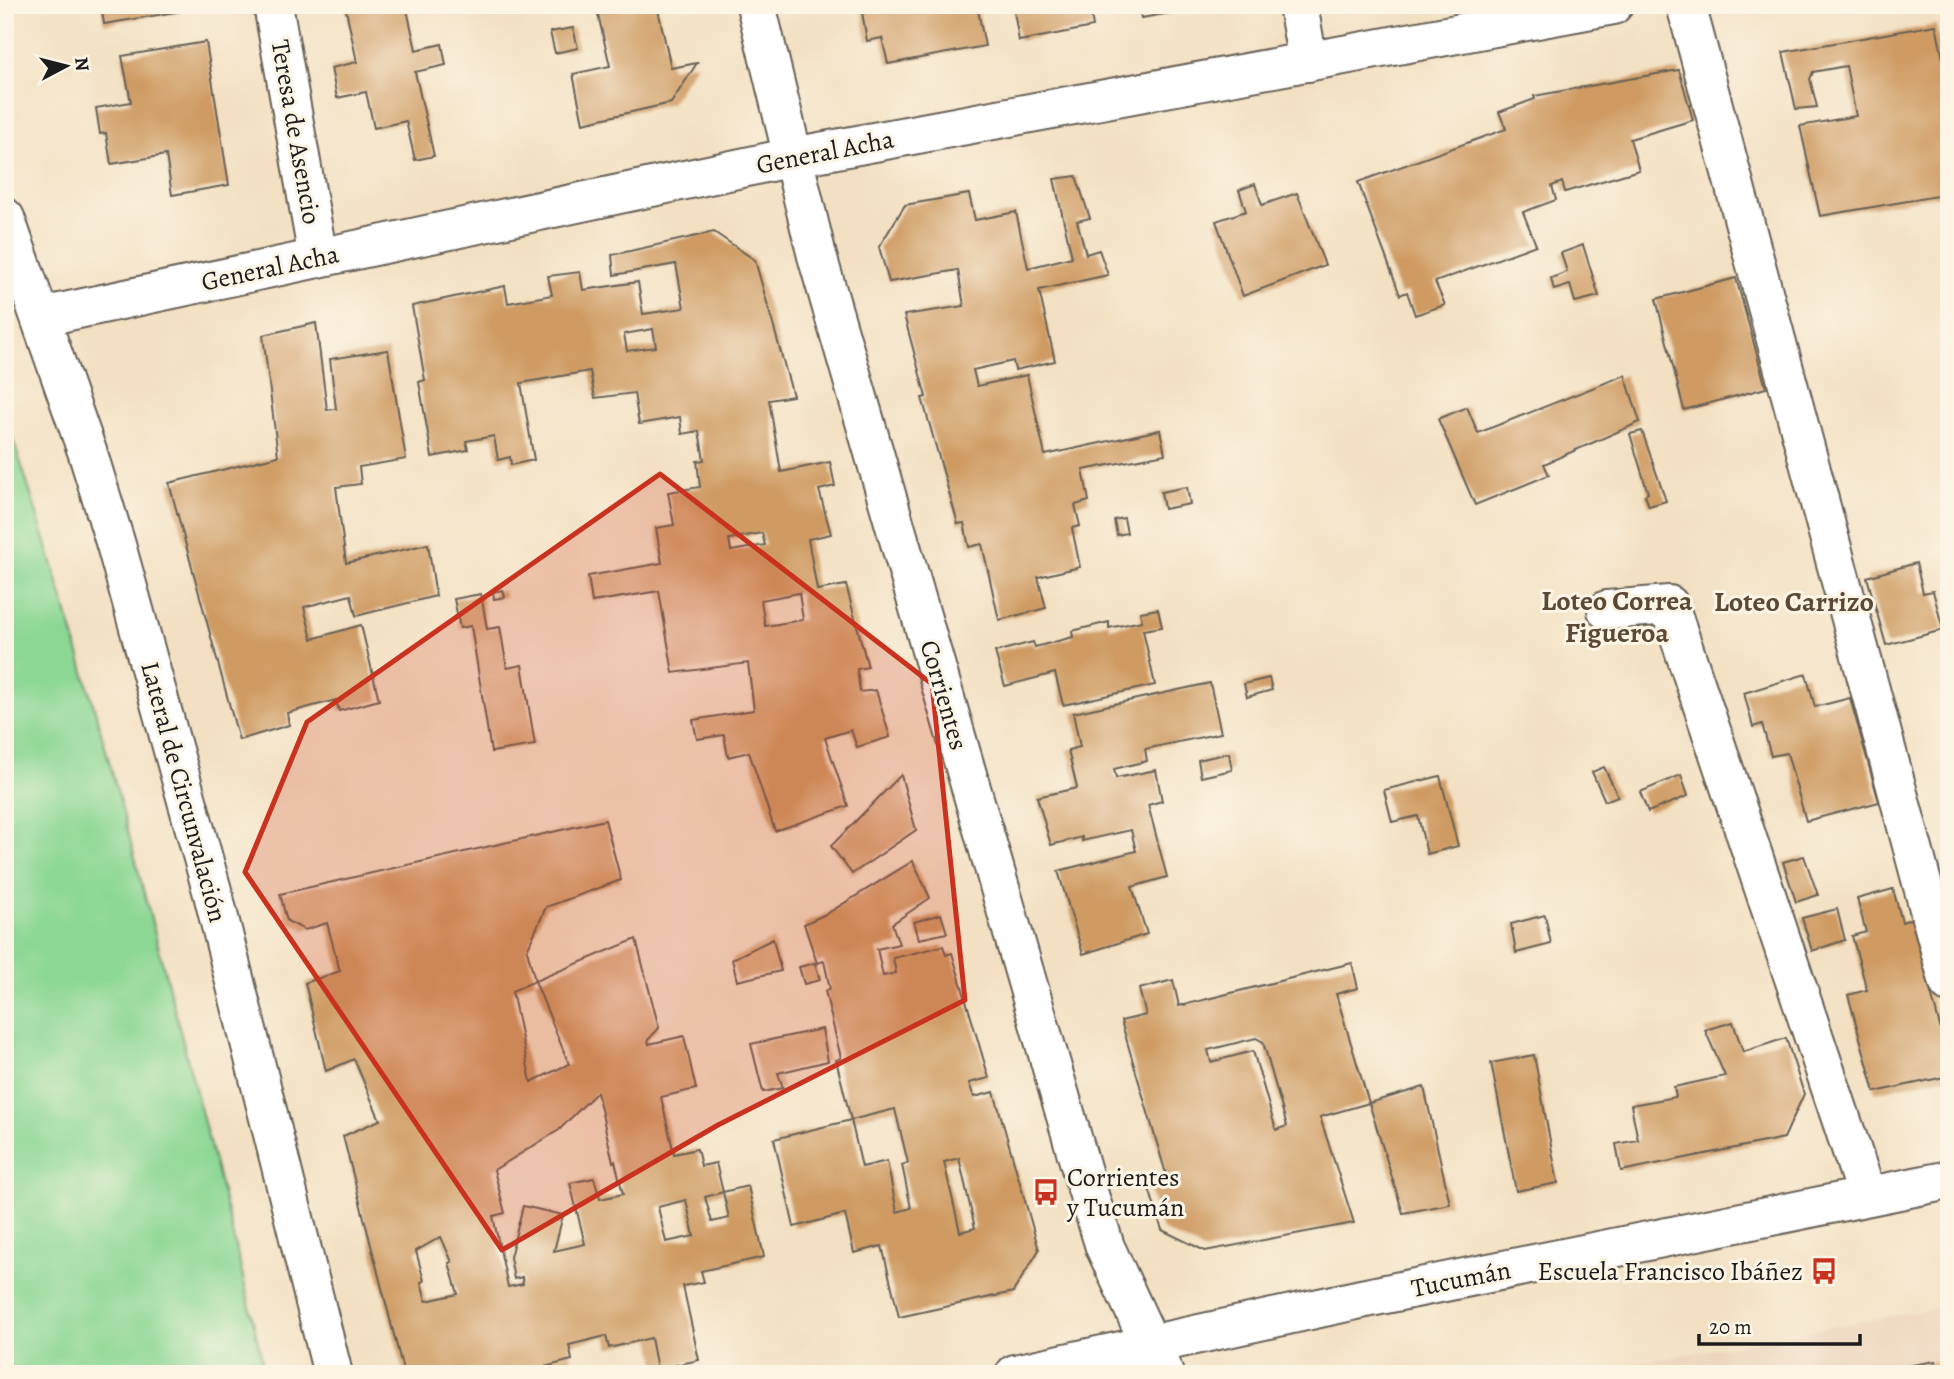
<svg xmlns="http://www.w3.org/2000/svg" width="1954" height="1379" viewBox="0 0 1954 1379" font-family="Alegreya,serif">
<rect width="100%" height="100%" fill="#fcf5e5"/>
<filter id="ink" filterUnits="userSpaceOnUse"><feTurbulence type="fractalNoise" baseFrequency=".0143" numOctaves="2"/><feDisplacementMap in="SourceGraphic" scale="14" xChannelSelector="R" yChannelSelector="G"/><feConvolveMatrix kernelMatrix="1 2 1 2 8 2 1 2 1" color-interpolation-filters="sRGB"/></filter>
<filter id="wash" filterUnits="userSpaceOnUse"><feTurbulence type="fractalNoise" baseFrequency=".00686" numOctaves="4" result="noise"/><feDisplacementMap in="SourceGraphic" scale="28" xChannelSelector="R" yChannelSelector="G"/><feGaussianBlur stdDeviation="1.57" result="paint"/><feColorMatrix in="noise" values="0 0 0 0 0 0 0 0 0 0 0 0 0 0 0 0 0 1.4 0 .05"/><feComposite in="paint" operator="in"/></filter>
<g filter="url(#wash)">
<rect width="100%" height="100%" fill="#f3e0c2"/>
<!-- built -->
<path fill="#ecd2b9" d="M 1949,1306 L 1949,1374 L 1582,1374 L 1813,1330 Z"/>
<!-- green -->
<path fill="#8cd794" stroke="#547a58" stroke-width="2" d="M 5,415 C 71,612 124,813 176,1015 C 207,1134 239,1253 265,1374 L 9,1374 L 5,1359 Z"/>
<g id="blocks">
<!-- building -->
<g fill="#cf9b63" fill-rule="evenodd">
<path d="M 101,5 L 194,5 L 194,9 L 104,24 Z"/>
<path d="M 345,5 L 406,5 L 416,50 L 442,44 L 446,65 L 415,72 L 434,156 L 415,160 L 406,121 L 374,128 L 366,92 L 337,98 L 331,68 L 357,62 Z"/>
<path d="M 621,5 L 657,5 L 671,68 L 697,63 L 671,103 L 583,123 L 573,74 L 610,66 L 597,10 Z"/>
<path d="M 879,5 L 977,5 L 985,46 L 888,64 L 882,38 L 867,41 L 862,12 L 880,8 Z"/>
<path d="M 1013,5 L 1090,5 L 1093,27 L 1019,41 Z"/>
<path d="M 1139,5 L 1176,5 L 1177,12 L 1141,18 Z"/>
<path d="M 1936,25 L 1949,88 L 1949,194 L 1820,216 L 1800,126 L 1856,116 L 1846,66 L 1813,72 L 1810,79 L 1817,107 L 1796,109 L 1783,52 Z"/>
<path d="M 573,28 L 578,48 L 555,53 L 550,32 Z"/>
<path d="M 206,42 L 229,185 L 172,195 L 166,155 L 111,164 L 106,133 L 100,134 L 96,108 L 131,102 L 122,56 Z"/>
<path d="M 1679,70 L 1693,120 L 1630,139 L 1639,170 L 1565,192 L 1562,182 L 1552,186 L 1556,200 L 1523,212 L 1536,245 L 1435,282 L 1445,305 L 1415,315 L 1407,292 L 1400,295 L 1358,182 L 1506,129 L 1499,112 L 1535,99 L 1534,96 Z"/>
<path d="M 1076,176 L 1090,218 L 1077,221 L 1086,254 L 1099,250 L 1108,275 L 1039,290 L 1055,361 L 1015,370 L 1013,361 L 973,370 L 977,386 L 1027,375 L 1045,455 L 1160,430 L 1165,454 L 1083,470 L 1089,501 L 1075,505 L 1080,526 L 1072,528 L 1080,567 L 1038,577 L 1046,608 L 999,620 L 982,544 L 969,547 L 964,523 L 958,524 L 922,398 L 926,397 L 904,315 L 964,306 L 958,270 L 889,282 L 879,247 L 905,205 L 969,194 L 975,220 L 1016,212 L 1028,268 L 1072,257 L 1054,179 Z"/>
<path d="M 1255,184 L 1262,205 L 1297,193 L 1325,265 L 1243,296 L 1216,221 L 1246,211 L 1239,190 Z"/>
<path d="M 714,232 L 755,260 L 793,396 L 769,400 L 781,472 L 830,462 L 835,486 L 819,490 L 831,534 L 808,539 L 817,590 L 846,585 L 868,667 L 857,669 L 860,692 L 876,690 L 890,737 L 857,747 L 851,730 L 825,738 L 848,806 L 775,831 L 749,752 L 728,757 L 724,735 L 697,739 L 693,720 L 754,710 L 748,663 L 673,673 L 659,591 L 592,602 L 588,576 L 662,563 L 656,528 L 674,525 L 668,492 L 700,487 L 697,461 L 704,460 L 699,431 L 682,434 L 680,417 L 639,424 L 634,393 L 595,398 L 590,371 L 521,383 L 534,460 L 511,465 L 510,457 L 498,460 L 494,436 L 466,441 L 468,450 L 432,457 L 419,382 L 425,380 L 412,306 L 505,286 L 508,303 L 552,295 L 548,276 L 580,272 L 583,290 L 638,282 L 643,314 L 684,308 L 676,264 L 614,275 L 612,255 ZM 653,329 L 656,347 L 627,351 L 624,334 ZM 762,533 L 765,545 L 731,551 L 729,539 ZM 799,593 L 803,620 L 765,626 L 761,600 Z"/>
<path d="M 1583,245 L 1599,296 L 1575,302 L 1570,285 L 1554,290 L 1551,278 L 1567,272 L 1561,253 Z"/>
<path d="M 1736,278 L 1766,388 L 1684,410 L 1656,299 Z"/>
<path d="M 316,323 L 327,410 L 336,409 L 330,359 L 388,350 L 406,459 L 359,467 L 361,484 L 336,487 L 346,563 L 428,544 L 436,596 L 356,616 L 351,595 L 304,607 L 312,639 L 361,625 L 379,700 L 339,711 L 336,700 L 287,713 L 289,725 L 239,740 L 169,483 L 278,456 L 263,335 Z"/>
<path d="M 1625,375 L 1640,422 L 1544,464 L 1549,475 L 1475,505 L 1438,419 L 1467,407 L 1478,433 Z"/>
<path d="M 1642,431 L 1666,501 L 1649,506 L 1645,495 L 1648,493 L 1630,434 Z"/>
<path d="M 1187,487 L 1190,504 L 1164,509 L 1161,492 Z"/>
<path d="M 1124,518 L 1127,533 L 1117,535 L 1114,520 Z"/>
<path d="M 1916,563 L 1923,593 L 1933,591 L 1943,630 L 1886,645 L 1867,577 Z"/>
<path d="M 503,590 L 505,597 L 494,599 L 493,592 Z"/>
<path d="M 481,594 L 487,629 L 500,627 L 507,668 L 522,665 L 535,745 L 491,752 L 471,626 L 460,628 L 454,599 Z"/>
<path d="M 1158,609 L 1162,627 L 1143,630 L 1155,685 L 1063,705 L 1055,673 L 1005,686 L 995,652 L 1033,642 L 1035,647 L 1073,637 L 1072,631 L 1109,622 L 1109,628 L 1142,621 L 1140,612 Z"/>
<path d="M 1806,674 L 1815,707 L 1850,698 L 1879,802 L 1806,821 L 1787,753 L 1771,756 L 1762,724 L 1753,727 L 1744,693 Z"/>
<path d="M 1269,678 L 1272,690 L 1247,697 L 1244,684 Z"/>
<path d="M 1210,683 L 1221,733 L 1145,749 L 1147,761 L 1114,769 L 1116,778 L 1156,770 L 1162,801 L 1148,805 L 1167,877 L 1132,887 L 1147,934 L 1083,954 L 1058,871 L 1136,851 L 1131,830 L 1082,841 L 1082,837 L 1051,845 L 1037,797 L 1077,788 L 1068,750 L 1080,747 L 1073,713 Z"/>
<path d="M 1229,753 L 1232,770 L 1201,777 L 1198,760 Z"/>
<path d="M 1604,767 L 1618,796 L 1605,801 L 1592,772 Z"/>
<path d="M 901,775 L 916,830 L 852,874 L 831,846 Z"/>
<path d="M 1681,775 L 1688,796 L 1648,812 L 1640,792 Z"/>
<path d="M 1440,776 L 1458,846 L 1427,854 L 1418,816 L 1392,822 L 1384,790 Z"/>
<path d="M 605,820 L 621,880 L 546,907 L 527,950 L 535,981 L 512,991 L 531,1082 L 569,1064 L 535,981 L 636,939 L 659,1028 L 648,1040 L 649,1044 L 684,1036 L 696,1089 L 661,1097 L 674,1154 L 697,1149 L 701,1166 L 716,1163 L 723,1192 L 705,1197 L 712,1222 L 729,1218 L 723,1192 L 748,1186 L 764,1257 L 701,1271 L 704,1282 L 683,1286 L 699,1360 L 657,1369 L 651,1338 L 609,1348 L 606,1336 L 569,1345 L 572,1360 L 517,1374 L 404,1374 L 343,1136 L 380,1120 L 354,1059 L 326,1071 L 305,983 L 340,971 L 327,923 L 305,930 L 287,921 L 280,894 ZM 597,1092 L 613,1162 L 615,1161 L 623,1194 L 600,1199 L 594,1178 L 570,1183 L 585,1244 L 554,1251 L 563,1215 L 523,1206 L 510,1257 L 514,1279 L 522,1277 L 523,1284 L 508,1287 L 493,1216 L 505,1213 L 494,1170 L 559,1130 ZM 686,1200 L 694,1236 L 666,1242 L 658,1207 ZM 441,1237 L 452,1262 L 449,1263 L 458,1294 L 426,1301 L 421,1282 L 424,1281 L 416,1251 Z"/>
<path d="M 1804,856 L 1818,895 L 1796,902 L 1783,862 Z"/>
<path d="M 913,861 L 930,898 L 892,924 L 899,944 L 877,949 L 883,976 L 896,973 L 893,958 L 943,946 L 946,955 L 952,953 L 989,1078 L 969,1083 L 974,1097 L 994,1092 L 1039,1250 L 1013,1292 L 899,1317 L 882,1246 L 854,1253 L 845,1214 L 794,1227 L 774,1139 L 851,1120 L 862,1167 L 887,1161 L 897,1212 L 911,1208 L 902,1165 L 908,1163 L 895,1109 L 851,1120 L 836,1060 L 841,1058 L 825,991 L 830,989 L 824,961 L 817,963 L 804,924 L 828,913 ZM 959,1158 L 975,1228 L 960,1232 L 944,1162 Z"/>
<path d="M 1893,889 L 1902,922 L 1911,919 L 1949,1060 L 1949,1076 L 1875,1092 L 1848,995 L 1867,990 L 1852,936 L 1866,932 L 1857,899 Z"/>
<path d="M 1837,909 L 1845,940 L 1812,951 L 1802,918 Z"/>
<path d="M 941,914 L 947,933 L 919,939 L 914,922 Z"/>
<path d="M 1545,915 L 1551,944 L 1516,953 L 1511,924 Z"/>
<path d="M 773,939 L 781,971 L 737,981 L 732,959 Z"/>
<path d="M 815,963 L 820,980 L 804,984 L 799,967 Z"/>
<path d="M 1352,963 L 1358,988 L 1336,994 L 1369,1103 L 1320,1117 L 1354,1223 L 1205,1251 L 1162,1230 L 1146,1179 L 1166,1174 L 1121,1021 L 1146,1015 L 1139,989 L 1173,980 L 1179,1006 ZM 1256,1038 L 1263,1042 L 1287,1126 L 1276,1130 L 1253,1051 L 1211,1062 L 1208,1050 Z"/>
<path d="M 1733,1022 L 1743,1052 L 1786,1038 L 1804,1094 L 1784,1138 L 1621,1171 L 1616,1144 L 1638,1140 L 1631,1105 L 1676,1097 L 1674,1087 L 1725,1076 L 1705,1030 Z"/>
<path d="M 822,1029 L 828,1061 L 778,1073 L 783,1088 L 763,1092 L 751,1044 Z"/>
<path d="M 1534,1055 L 1558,1183 L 1516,1191 L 1491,1063 Z"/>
<path d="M 1424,1087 L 1450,1204 L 1403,1213 L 1369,1103 Z"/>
<path d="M 1936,1361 L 1938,1374 L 1870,1374 L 1870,1372 Z"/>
</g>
</g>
</g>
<g filter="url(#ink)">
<use href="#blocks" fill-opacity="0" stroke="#676156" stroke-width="2"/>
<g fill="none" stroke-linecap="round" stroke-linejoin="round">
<defs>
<g id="minor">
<path d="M 273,5 L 318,258"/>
<path d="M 756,5 L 817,256 L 1085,1182 L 1105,1247 L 1164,1374"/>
<path d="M 1298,5 L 1308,62"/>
<path d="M 1686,5 L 1949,983"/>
<path d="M 5,218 L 88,454 L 116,545 L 213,894 L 333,1374"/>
<path d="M 41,317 L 793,157 L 1613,5"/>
<path d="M 1607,610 L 1669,605 L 1867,1196"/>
<path d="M 1015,1374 L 1361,1299 L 1949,1180"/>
</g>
</defs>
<!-- minor casing -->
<use href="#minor" stroke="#676156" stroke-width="42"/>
<!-- minor -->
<use href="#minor" stroke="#fff" stroke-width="38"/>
</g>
</g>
<!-- marked area -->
<path fill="#c8321e" fill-opacity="0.2" stroke="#c8321e" stroke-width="5" stroke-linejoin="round" d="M 660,474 L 932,684 L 965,1000 L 718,1125 L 502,1250 L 245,872 L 307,722 Z"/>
<!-- icons -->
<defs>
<symbol id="bus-bare" viewBox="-9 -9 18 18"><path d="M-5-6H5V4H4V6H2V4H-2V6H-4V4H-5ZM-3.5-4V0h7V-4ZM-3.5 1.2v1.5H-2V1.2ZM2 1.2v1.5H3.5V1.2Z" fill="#c8321e" stroke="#fcf5e5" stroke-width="2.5" paint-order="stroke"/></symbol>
</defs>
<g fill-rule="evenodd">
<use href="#bus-bare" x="1027" y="1173" width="38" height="38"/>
<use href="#bus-bare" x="1805" y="1252" width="38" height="38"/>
</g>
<g text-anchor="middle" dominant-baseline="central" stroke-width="6" stroke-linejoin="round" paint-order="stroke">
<!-- street labels -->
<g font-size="26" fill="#1c1c1c" stroke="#fcf5e5">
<text transform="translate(296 132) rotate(80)">Teresa de Asencio</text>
<text transform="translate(825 152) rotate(-11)">General Acha</text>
<text transform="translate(270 268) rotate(-12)">General Acha</text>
<text transform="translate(944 695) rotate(74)">Corrientes</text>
<text transform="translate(184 792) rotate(75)">Lateral de Circunvalación</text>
<text transform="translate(1461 1279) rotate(-11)">Tucumán</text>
</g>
<!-- poi labels -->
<g font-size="26" fill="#1c1c1c" stroke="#fcf5e5" text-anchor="start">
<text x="1067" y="1177">Corrientes<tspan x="1067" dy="30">y Tucumán</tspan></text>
<text x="1803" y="1271" text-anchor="end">Escuela Francisco Ibáñez</text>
</g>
<!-- neighbourhood labels -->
<g font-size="28" font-weight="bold" fill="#5b4835" stroke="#fcf5e5">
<text x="1617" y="601">Loteo Correa<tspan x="1617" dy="32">Figueroa</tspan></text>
<text x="1794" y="602">Loteo Carrizo</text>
</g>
</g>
<!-- margin -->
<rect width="1954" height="1379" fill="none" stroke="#fcf5e5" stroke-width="28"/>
<!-- north arrow -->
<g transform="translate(66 66) rotate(83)" stroke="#fcf5e5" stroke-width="5" paint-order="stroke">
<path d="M0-5L12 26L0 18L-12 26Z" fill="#1c1c1c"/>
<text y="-10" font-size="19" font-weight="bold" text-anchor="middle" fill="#1c1c1c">N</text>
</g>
<!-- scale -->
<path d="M1699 1334v10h161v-10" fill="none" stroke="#1c1c1c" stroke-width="3.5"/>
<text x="1709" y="1334" font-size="21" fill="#1c1c1c" stroke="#fcf5e5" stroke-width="5" paint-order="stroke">20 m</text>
</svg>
